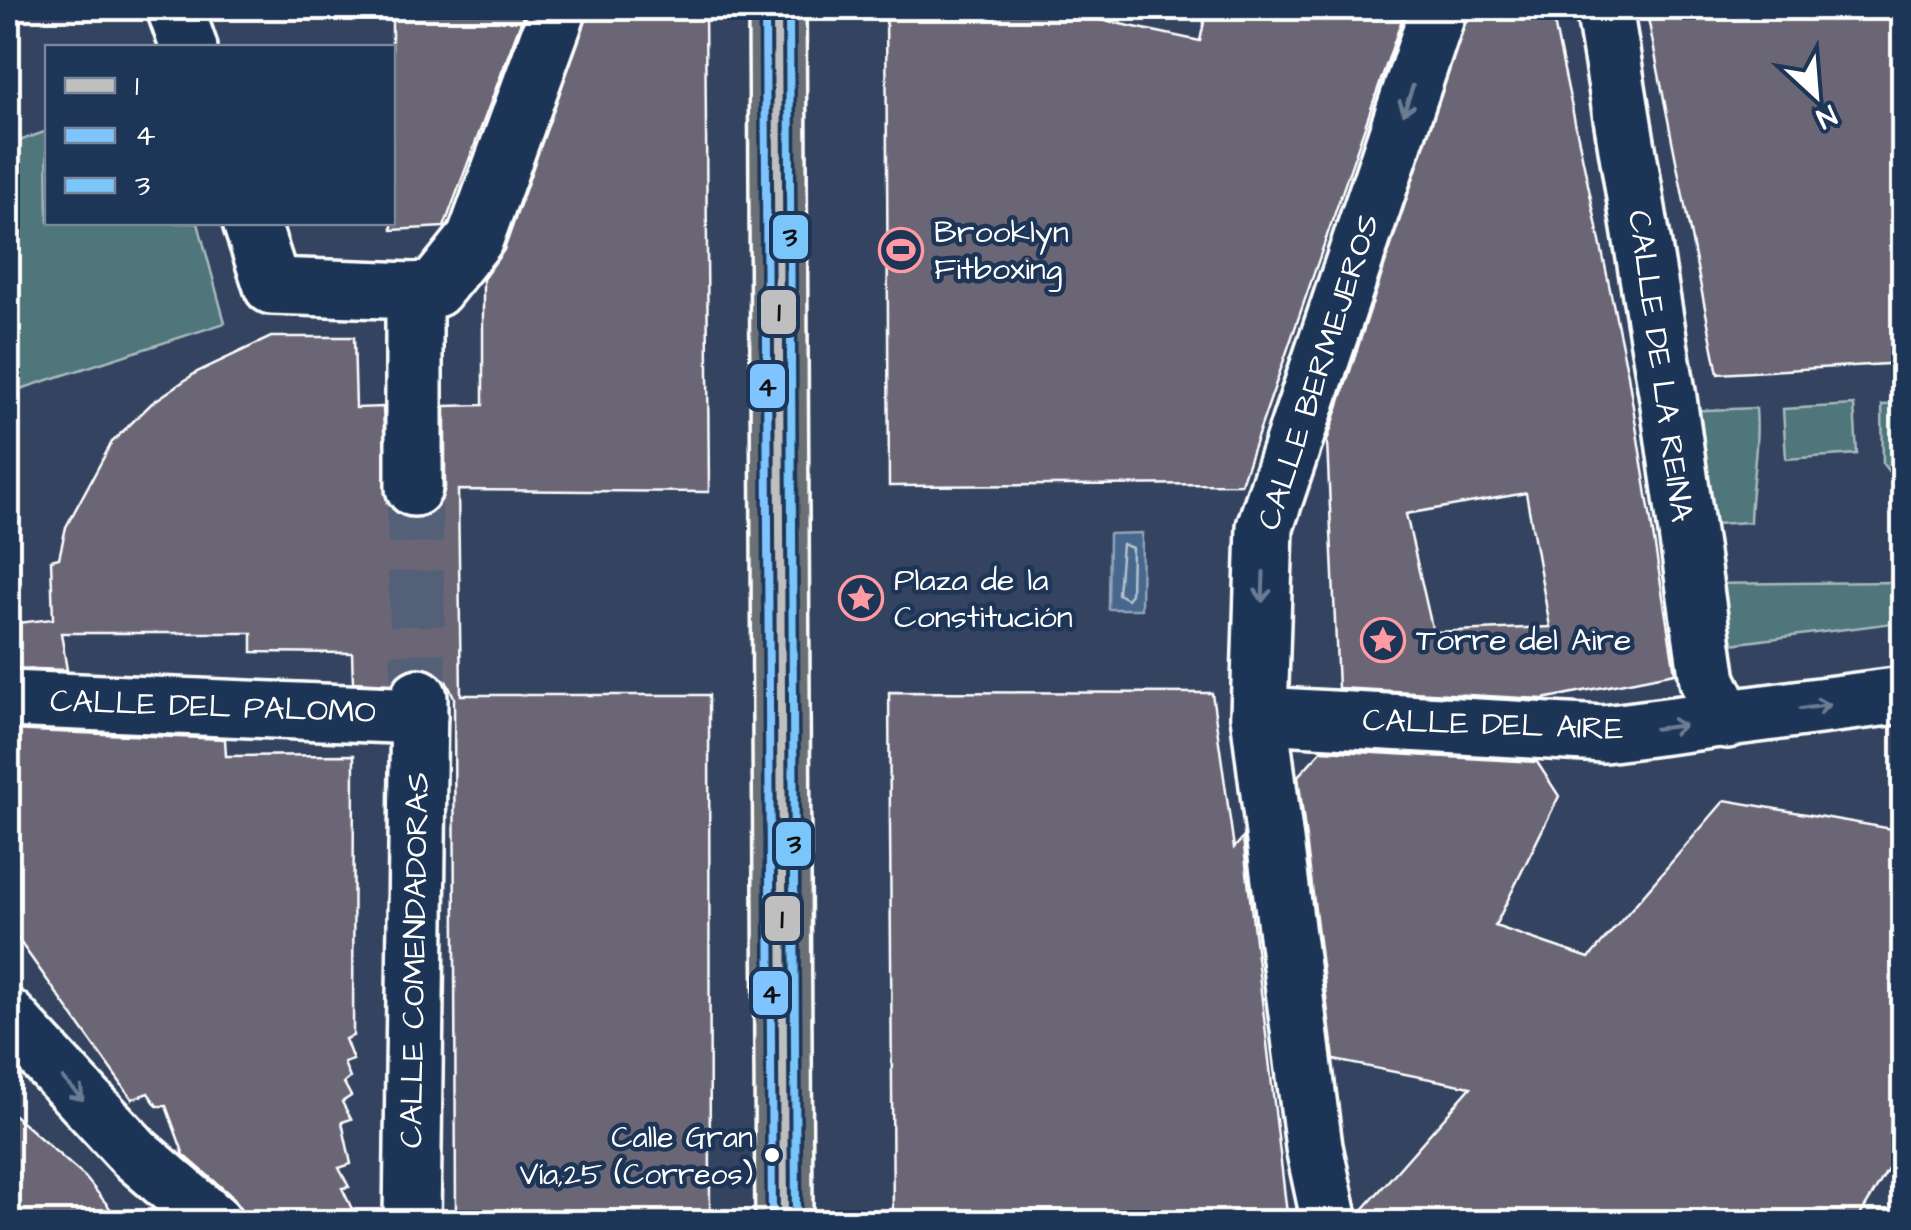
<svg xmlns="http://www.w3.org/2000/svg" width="1911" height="1230" viewBox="0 0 1911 1230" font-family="'Architects Daughter',sans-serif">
<rect width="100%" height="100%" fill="#344460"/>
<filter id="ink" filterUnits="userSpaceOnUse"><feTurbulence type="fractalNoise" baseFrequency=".01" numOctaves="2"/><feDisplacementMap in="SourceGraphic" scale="20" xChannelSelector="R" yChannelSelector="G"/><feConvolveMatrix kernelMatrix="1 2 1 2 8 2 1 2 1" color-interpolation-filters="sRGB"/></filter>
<g filter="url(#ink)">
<!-- green -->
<g fill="#4f767a" stroke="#a7babc" stroke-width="2.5">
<path d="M 47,131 L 48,222 L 198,223 L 225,323 L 8,393 L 8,145 Z"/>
<path d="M 1903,404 L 1903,472 L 1890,473 L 1883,464 L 1882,405 Z"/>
<path d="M 1854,405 L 1857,454 L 1786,459 L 1783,409 Z"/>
<path d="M 1756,408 C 1759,448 1751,481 1750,522 L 1697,525 L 1682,411 Z"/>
<path d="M 1897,582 L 1901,622 L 1715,646 L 1707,584 Z"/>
</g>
<!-- water -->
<path fill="#46678c" stroke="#90a4ba" stroke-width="2.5" d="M 1142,533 L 1141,609 L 1108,609 L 1109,534 Z"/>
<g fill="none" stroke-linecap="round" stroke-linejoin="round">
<!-- shore -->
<path stroke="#b5c2d1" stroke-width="2.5" d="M 1122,544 L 1132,548 L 1131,594 L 1127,599 L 1118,594 Z"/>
</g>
<!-- building -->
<g fill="#6a6675" stroke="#fff" stroke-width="2.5" fill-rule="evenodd">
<path d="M 392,8 L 526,8 L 444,227 L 392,230 Z"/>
<path d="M 589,8 L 705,8 L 709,492 L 458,490 L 461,695 L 709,695 L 710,1222 L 456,1222 L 454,697 L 446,681 L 434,670 L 418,666 L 403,670 L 391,684 L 353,682 L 352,653 L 252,652 L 252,633 L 61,633 L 67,670 L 8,668 L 8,624 L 53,619 L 51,560 L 59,558 L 66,527 L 112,442 L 152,403 L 197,372 L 271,337 L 354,337 L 356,408 L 383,407 L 387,503 L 398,514 L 413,519 L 429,515 L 440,504 L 445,488 L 445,406 L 483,405 L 483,279 L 504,250 Z"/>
<path d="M 886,8 L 1078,8 L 1078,15 L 1200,41 L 1207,8 L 1406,8 L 1241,484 L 889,486 Z"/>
<path d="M 1469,8 L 1551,8 L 1628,375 L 1675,673 L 1543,699 L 1338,688 L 1327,441 ZM 1526,493 L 1550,627 L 1433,632 L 1406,514 Z"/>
<path d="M 1646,8 L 1904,8 L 1899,216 L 1904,363 L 1718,374 Z"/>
<path d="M 889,692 L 1212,693 L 1234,848 L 1243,838 L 1288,1222 L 893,1222 Z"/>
<path d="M 8,730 L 225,739 L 226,756 L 354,755 L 353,1036 L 345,1039 L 353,1060 L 344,1063 L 350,1078 L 344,1083 L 351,1096 L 342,1102 L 351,1119 L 342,1122 L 351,1164 L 339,1168 L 349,1187 L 342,1188 L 358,1222 L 244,1222 L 234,1198 L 184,1155 L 166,1106 L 157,1106 L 148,1093 L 132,1099 L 8,925 Z"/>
<path d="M 1322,750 L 1537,762 L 1559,796 L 1495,926 L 1589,958 L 1725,800 L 1904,831 L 1904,1143 L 1856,1222 L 1360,1222 L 1360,1213 L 1471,1087 L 1334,1060 L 1298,776 Z"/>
<path d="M 8,1110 L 85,1177 L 121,1222 L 8,1222 Z"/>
</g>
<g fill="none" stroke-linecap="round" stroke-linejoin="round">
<!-- minor-tunnel -->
<path stroke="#526078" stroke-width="55" stroke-dasharray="55 28" stroke-linecap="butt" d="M 414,488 L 419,697"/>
<defs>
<g id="minor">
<path d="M 175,8 L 189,48"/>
<path d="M 1604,8 L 1668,398 L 1708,681 L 1727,720"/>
<path d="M 251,222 L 272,286 L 414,291"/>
<path d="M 414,488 L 414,291 L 435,289 L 475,239 L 559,8"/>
<path d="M 8,699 L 419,716"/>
<path d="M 1259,715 L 1604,734 L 1904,695"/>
<path d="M 8,1017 L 134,1153 L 214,1222"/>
<path d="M 412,1222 L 419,697"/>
<path d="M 1330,1222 L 1314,1147 L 1259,715 L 1265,527 L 1439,8"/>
</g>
<path id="major" d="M 777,8 L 784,1222"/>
</defs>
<!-- minor casing -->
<use href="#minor" stroke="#fff" stroke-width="62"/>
<!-- major casing -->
<use href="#major" stroke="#fff" stroke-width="62"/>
<!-- minor -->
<use href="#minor" stroke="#1d3557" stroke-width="55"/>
<!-- major -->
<use href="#major" stroke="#6b7074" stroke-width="55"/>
<defs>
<path id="bus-1" d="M 777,8 L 784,1222"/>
<path id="bus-2" d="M 765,8 L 772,1222"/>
<path id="bus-3" d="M 789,8 L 796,1222"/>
</defs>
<!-- bus-1 casing -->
<use href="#bus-1" stroke="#1d3557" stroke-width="15"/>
<!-- bus-2 casing -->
<use href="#bus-2" stroke="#1d3557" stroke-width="15"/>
<!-- bus-3 casing -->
<use href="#bus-3" stroke="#1d3557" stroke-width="15"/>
<!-- bus-1 -->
<use href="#bus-1" stroke="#bfbfbf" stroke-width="8"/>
<!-- bus-2 -->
<use href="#bus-2" stroke="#80c4ff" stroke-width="8"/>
<!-- bus-3 -->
<use href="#bus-3" stroke="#7ac5fa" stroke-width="8"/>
</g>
<!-- one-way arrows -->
<defs><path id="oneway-shaft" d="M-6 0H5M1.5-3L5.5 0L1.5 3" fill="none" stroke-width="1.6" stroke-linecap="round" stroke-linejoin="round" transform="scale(2.5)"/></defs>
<g stroke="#6c7c92">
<use href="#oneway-shaft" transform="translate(1408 100) rotate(109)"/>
<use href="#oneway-shaft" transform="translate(1263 587) rotate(92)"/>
<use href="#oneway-shaft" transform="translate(1815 707) rotate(-8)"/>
<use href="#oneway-shaft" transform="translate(1670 727) rotate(-7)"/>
<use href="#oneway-shaft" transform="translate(73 1089) rotate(47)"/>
</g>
</g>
<!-- icons -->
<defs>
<symbol id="stadium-ring" viewBox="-11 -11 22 22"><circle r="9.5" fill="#1d3557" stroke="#ff9aa2" stroke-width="1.5"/><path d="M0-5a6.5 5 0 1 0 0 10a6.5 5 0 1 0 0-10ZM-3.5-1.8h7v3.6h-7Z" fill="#ff9aa2"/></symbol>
<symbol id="sight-ring" viewBox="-11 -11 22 22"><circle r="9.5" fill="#1d3557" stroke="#ff9aa2" stroke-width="1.5"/><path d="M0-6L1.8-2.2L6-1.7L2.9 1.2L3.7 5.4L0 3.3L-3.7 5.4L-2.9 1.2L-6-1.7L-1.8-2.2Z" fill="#ff9aa2"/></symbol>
</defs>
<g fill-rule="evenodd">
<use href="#stadium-ring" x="876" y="225" width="50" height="50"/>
<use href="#sight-ring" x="836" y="573" width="50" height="50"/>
<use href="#sight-ring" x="1358" y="615" width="50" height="50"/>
</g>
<!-- markers -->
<circle fill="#fff" stroke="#1d3557" stroke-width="4" cx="772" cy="1155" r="9"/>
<g text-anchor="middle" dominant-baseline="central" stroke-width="9" stroke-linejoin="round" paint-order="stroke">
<!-- bus labels -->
<g font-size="30" fill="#fff" stroke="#1d3557" text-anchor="end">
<text x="753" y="1138">Calle Gran<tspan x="753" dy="37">Vía,25 (Correos)</tspan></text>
</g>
<!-- poi labels -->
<g font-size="32" fill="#fff" stroke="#1d3557" text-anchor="start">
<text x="934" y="232">Brooklyn<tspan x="934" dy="37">Fitboxing</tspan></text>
<text x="894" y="580">Plaza de la<tspan x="894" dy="37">Constitución</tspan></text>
<text x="1416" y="640">Torre del Aire</text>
</g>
<!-- street labels -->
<g font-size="32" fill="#fff" stroke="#1d3557">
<text transform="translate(1660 366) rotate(82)">CALLE DE LA REINA</text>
<text transform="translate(1319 372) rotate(-72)">CALLE BERMEJEROS</text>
<text transform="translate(213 707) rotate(2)">CALLE DEL PALOMO</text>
<text transform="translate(1493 725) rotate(2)">CALLE DEL AIRE</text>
<text transform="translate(415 960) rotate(-89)">CALLE COMENDADORAS</text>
</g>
</g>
<g stroke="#1d3557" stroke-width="4">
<rect x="771" y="213" width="39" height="48" rx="10" fill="#7ac5fa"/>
<rect x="759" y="288" width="39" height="48" rx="10" fill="#bfbfbf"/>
<rect x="748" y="362" width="39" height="48" rx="10" fill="#80c4ff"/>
<rect x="774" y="820" width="39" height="48" rx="10" fill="#7ac5fa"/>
<rect x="763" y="894" width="39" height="49" rx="10" fill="#bfbfbf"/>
<rect x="751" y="969" width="39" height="48" rx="10" fill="#80c4ff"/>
</g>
<g font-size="28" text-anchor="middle" font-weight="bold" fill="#111">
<text x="790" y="246">3</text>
<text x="779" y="321">1</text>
<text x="767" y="396">4</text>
<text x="794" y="853">3</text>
<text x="782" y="928">1</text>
<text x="771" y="1003">4</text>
</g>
<!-- margin -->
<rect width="1911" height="1230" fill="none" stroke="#1d3557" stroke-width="40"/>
<rect x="20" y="20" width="1871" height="1190" fill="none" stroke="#fff" stroke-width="4" filter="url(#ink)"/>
<!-- legend -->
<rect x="45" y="45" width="350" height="180" fill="#1d3557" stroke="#77869a" stroke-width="2.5"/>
<rect x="65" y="78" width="50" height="15" fill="#bfbfbf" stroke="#77869a" stroke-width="2.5"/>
<text x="135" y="95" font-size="30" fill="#ffffff">1</text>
<rect x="65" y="128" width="50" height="15" fill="#80c4ff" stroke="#77869a" stroke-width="2.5"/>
<text x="135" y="145" font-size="30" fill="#ffffff">4</text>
<rect x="65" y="178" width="50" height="15" fill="#7ac5fa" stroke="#77869a" stroke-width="2.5"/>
<text x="135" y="195" font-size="30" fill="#ffffff">3</text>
<!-- north arrow -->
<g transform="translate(1816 95) rotate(154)" stroke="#1d3557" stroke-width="8" paint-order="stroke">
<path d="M0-8L18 38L0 25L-18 38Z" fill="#ffffff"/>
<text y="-15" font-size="28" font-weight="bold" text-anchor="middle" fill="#ffffff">N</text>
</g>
</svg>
